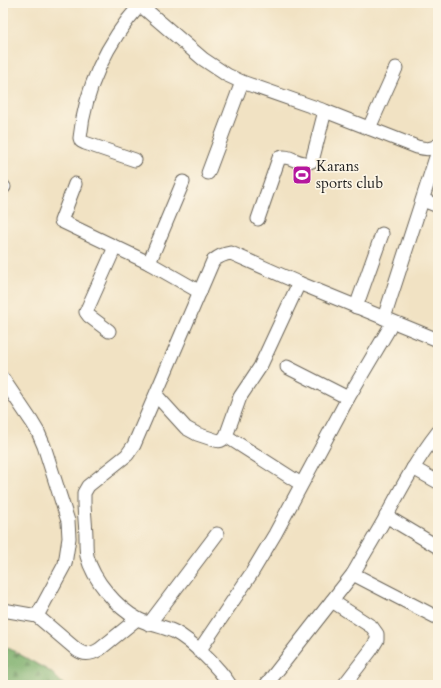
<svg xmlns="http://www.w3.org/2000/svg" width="441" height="688" viewBox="0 0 441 688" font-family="Cardo,serif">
<defs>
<pattern id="forest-firs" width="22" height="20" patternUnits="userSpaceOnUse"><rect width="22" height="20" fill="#7aae6a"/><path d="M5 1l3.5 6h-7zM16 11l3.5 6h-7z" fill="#638d56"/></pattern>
</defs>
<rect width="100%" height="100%" fill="#fcf5e5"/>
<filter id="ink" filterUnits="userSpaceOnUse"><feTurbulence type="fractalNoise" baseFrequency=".025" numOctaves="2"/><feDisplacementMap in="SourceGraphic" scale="8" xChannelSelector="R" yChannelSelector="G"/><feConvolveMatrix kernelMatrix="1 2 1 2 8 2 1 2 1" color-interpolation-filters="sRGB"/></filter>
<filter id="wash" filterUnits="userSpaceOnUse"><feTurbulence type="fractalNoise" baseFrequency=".012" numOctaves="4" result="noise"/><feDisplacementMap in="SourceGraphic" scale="16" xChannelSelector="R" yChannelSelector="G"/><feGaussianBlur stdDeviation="0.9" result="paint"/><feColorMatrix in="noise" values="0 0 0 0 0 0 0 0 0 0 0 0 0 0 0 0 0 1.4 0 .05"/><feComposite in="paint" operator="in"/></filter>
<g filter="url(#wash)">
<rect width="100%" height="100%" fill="#f1e2c3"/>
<!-- forest -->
<path fill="url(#forest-firs)" stroke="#4b6543" d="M 3,645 L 51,672 L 64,685 L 3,685 Z"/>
</g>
<g filter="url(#ink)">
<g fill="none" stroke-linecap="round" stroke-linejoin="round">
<defs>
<g id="minor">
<path d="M 138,3 L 203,59 L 227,75 L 242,82 L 325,111 L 417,147 C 425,149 431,150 438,145"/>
<path d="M 369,128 L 396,68"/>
<path d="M 135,160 L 85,143 L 81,141 L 80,138 C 85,88 107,42 140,5"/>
<path d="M 208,173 L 242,82"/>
<path d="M 75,184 L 61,221 L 149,263 L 200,292"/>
<path d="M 3,186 L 4,187"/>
<path d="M 423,200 L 438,206"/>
<path d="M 258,219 L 279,158 C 290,153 300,168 312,161 L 325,111"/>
<path d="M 149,263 L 183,182"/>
<path d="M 356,307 L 382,234"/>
<path d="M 384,318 L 438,151"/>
<path d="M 109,331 L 89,316 L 86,312 L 115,247"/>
<path d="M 287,367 L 348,398"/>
<path d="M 3,379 L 32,422 L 38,432 L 44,446 L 68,521 L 69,538 L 65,564 L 37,616 L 77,650 C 85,656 92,654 100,649 L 137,619"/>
<path d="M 156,395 L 186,428 L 197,434 L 215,440 C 221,442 222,440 226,436 L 240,397 L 260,367 L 299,283"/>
<path d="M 438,432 C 417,459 403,485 387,515 C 376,535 364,554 353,574 L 438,618"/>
<path d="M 226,436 L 301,484"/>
<path d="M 413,468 L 438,482"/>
<path d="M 386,516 L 438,547"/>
<path d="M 332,601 L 372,627 L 377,634 L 377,640 L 371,650 L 344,685"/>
<path d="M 3,610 L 37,616"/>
<path d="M 149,624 L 217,534"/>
<path d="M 199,651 L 251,574 L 275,534 L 348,398 L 393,322"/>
<path d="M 230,685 C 220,669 192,641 175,632 C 163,626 150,625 138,619 C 117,608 93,580 87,556 C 86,550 86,544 86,538 C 86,526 84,513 84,501 L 84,493 L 88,486 L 127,455 L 134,445 L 213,261 C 219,256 223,254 231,253 L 299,283 L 438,340"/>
<path d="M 266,685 L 353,574"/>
</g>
</defs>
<!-- minor casing -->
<use href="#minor" stroke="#676156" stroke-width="15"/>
<!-- minor -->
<use href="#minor" stroke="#fff" stroke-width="13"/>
</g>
</g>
<!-- icons -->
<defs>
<symbol id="stadium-square" viewBox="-11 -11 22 22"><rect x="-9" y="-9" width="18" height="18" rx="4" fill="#b5179e" stroke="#fcf5e5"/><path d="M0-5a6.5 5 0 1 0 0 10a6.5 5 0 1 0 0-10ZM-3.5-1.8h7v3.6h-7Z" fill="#fff"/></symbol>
</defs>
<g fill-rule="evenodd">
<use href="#stadium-square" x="291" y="164" width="22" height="22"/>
</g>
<g text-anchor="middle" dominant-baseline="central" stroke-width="3.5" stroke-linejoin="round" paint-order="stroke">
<!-- poi labels -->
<g font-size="15" fill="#1c1c1c" stroke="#fcf5e5" text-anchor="start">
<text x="316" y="166">Karans<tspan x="316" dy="17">sports club</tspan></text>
</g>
</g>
<!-- margin -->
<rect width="441" height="688" fill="none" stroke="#fcf5e5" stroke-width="16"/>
</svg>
